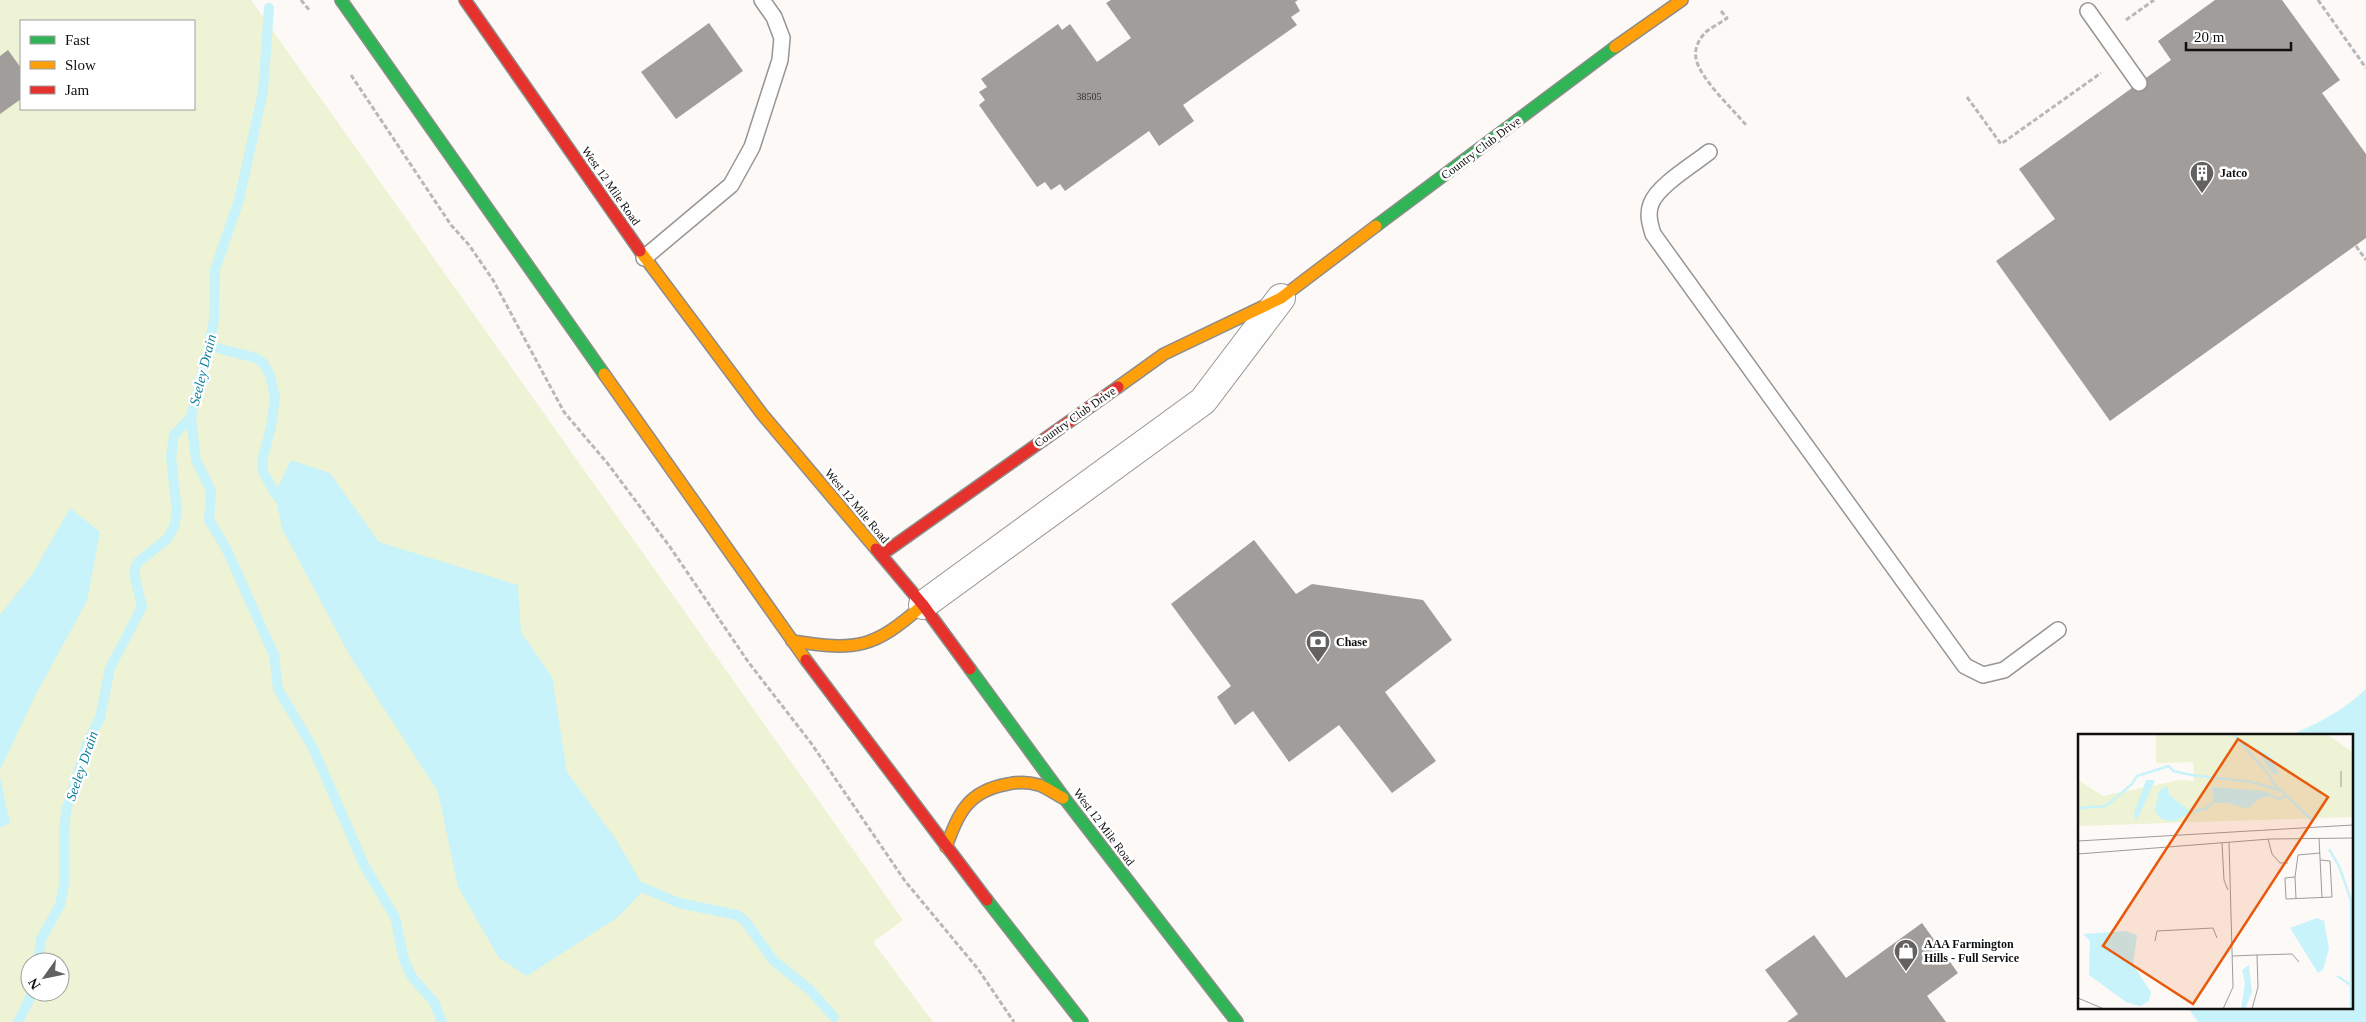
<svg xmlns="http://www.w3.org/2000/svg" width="2366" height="1022" viewBox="0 0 2366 1022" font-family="Georgia,serif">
<rect width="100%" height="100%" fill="#fcf9f6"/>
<!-- green -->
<path fill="#edf3d4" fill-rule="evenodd" d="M 0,0 L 251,0 L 903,920 L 873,942 L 933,1022 L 0,1022 ZM 21,21 L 194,21 L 194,109 L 21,109 ZM 30,962 L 60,962 L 60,992 L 30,992 Z"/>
<!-- water -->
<g fill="#c8f3fa">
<path d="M 291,460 L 330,473 L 379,542 L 518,585 L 521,632 L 552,677 L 567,772 L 617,841 L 645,889 L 618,917 L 527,976 L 499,958 L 458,887 L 438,792 L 350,656 L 282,529 L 275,493 Z"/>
<path d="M 70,508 L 100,532 L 87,601 L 36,694 L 0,770 L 0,615 L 33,573 Z"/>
<path d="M 2366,689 L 2366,1022 L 2198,1022 L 2188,1008 L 2352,1008 L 2352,736 L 2288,736 C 2317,724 2343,711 2366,689 Z"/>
<path d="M 0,777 L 10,823 L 0,828 Z"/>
</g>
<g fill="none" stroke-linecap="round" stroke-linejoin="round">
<!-- stream -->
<g stroke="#c8f3fa" stroke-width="10">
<path d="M 209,346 L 256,358 L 263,363 L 270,375 L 275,397 L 271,427 L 262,461 L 263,472 L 275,493 L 283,503"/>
<path d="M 191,417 L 196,460 L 211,491 L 209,520 L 226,548 L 274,655 L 278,689 L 313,748 L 365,867 L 395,917 L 404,960 L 412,977 L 434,1002 L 442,1022"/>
<path d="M 634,884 L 679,903 L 737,915 L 745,921 L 773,960 L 810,990 L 834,1017"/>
<path d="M 38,962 L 41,939 L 60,905 L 64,885 L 64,832 L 66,811 L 87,744 L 100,718 L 110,668 L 142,607 L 134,573 L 137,563 L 167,539 L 174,527 L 177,512 L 171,457 L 174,435 L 191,417 L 209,346 L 214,320 L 215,270 L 239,200 L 263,92 L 269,8"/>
<path d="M 18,1022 L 33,992"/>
</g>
</g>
<!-- building -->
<g fill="#a09d9b">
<path d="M 1111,0 L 1298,0 L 1295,2 L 1300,11 L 1291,17 L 1297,25 L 1183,105 L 1194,121 L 1159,146 L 1149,131 L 1065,191 L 1060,184 L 1051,190 L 1045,182 L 1037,187 L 979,105 L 985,100 L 979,92 L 987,87 L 981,79 L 1058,24 L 1062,30 L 1070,24 L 1097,62 L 1131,38 L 1106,3 Z"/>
<path d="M 2215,0 L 2282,0 L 2340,80 L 2322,93 L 2366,154 L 2366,238 L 2110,421 L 1996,261 L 2055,219 L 2019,169 L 2171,60 L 2158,41 Z"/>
<path d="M 709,23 L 743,71 L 676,119 L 641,72 Z"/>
<path d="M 8,50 L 21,68 L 21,99 L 0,114 L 0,56 Z"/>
<path d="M 1254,540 L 1296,594 L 1312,584 L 1423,600 L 1452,640 L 1385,692 L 1436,761 L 1392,793 L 1339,725 L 1289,762 L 1253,711 L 1235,725 L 1217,697 L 1231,686 L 1171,604 Z"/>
<path d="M 1922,923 L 1958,973 L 1927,996 L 1946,1022 L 1787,1022 L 1798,1014 L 1765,970 L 1814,935 L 1846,978 Z"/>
</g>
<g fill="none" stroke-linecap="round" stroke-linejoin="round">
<defs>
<g id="lane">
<path d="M 2088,11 L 2139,83"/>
<path d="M 1709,152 C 1694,164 1657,186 1651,204 C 1647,214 1650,224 1653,234 L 1965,666 L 1983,675 L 2004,670 L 2058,630"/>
<path d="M 644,258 L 731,185 L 752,147 L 780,60 L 782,38 L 774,17 L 762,0"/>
</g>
<path id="street" d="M 923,605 L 1203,401 L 1281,298"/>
<g id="fast">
<path d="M 341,0 L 604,374"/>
<path d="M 1376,226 L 1615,47"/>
<path d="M 970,669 L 1065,799 L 1237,1022"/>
<path d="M 987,900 L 1082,1022"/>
</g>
<g id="slow">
<path d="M 1615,47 L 1682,0"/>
<path d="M 640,251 L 762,414 L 876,549"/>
<path d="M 604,374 L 806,660"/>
<path d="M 1118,387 L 1164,354 L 1281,298 L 1376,226"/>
<path d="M 792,641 C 857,651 873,649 923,605"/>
<path d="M 946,847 C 959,812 968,791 1008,784 C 1017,782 1029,782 1039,785 C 1047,788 1055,794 1063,798"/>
</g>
<g id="jam">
<path d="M 465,0 L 640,251"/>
<path d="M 876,549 L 923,605 L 970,669"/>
<path d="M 881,555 L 1118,387"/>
<path d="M 806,660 L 987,900"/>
</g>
</defs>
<!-- lane casing -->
<use href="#lane" stroke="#969594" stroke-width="18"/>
<!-- street casing -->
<use href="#street" stroke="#969594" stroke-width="30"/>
<!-- fast casing -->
<use href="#fast" stroke="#8d8c8a" stroke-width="14"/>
<!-- slow casing -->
<use href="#slow" stroke="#8d8c8a" stroke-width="14"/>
<!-- jam casing -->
<use href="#jam" stroke="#8d8c8a" stroke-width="14"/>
<!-- path -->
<g stroke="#b9b8b8" stroke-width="3" stroke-dasharray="5 2.5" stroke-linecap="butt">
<path d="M 301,0 L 310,11"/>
<path d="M 2318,0 L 2366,68"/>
<path d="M 1721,11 L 1727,18 C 1722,22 1707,30 1705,33 C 1699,39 1694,49 1696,58 C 1699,78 1733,109 1746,125"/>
<path d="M 2126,20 L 2154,0"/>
<path d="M 351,75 L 451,225 L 469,245 L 493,280 L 564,412 L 608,464 L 670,547 L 749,663 L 811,743 L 905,881 L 978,969 L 1014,1022"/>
<path d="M 1967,97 L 2001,144 L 2101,73"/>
<path d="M 2356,246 L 2366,260"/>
</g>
<!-- lane -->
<use href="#lane" stroke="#fffefe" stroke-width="15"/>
<!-- street -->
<use href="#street" stroke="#fffefe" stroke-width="28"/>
<!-- fast -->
<use href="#fast" stroke="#30b455" stroke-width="11"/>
<!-- slow -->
<use href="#slow" stroke="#ff9f0a" stroke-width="11"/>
<!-- jam -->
<use href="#jam" stroke="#e5322d" stroke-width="11"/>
</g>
<!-- icons -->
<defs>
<symbol id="building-pin" viewBox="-11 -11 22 30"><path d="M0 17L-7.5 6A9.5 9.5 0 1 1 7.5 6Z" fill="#636260" stroke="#fff"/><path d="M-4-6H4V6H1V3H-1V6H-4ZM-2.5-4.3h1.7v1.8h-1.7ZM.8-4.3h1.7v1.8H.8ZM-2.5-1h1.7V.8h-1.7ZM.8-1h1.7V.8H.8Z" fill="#fff"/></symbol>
<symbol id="bank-pin" viewBox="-11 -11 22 30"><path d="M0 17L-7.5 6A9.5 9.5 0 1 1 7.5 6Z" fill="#636260" stroke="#fff"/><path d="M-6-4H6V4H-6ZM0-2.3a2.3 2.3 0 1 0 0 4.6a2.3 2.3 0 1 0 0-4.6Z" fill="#fff"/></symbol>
<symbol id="shop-pin" viewBox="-11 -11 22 30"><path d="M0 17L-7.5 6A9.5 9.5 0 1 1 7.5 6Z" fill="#636260" stroke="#fff"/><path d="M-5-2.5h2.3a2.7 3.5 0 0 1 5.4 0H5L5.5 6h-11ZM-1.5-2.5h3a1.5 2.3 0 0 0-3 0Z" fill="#fff"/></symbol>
</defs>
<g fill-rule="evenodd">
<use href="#building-pin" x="2188" y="159" width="28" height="38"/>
<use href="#bank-pin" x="1304" y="628" width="28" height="38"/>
<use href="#shop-pin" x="1892" y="937" width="28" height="38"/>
</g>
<g text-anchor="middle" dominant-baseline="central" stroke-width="5" stroke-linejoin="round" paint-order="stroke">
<!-- number labels -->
<g font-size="10" fill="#343333">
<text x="1089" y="96">38505</text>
</g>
<!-- street labels -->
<g font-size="12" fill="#101010" stroke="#fff">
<text transform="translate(1481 148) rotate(-37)">Country Club Drive</text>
<text transform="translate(611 186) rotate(55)">West 12 Mile Road</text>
<text transform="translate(1075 417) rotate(-35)">Country Club Drive</text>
<text transform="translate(857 506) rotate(50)">West 12 Mile Road</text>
<text transform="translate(1104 827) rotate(53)">West 12 Mile Road</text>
</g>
<!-- poi labels -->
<g font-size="12" font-weight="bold" fill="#101010" stroke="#fff" text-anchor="start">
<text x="2220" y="173">Jatco</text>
<text x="1336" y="642">Chase</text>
<text x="1924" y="944">AAA Farmington<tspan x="1924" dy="14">Hills - Full Service</tspan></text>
</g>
<!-- water labels -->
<g font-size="14" font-style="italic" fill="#0c819f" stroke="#fff">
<text transform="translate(203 370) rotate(-76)">Seeley Drain</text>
<text transform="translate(82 766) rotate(-71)">Seeley Drain</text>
</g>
</g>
<!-- overview -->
<g transform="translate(2078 734)">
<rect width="275" height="275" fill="#fcf9f6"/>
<path d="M 78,0 L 249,0 L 274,18 L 274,83 L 0,92 L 0,46 L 25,62 L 102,46 L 116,47 L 115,28 L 78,29 Z" fill="#edf3d4"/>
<path d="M 177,14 L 192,21 L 201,40 L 197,41 L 192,36 ZM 68,46 L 77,46 L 58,88 L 56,79 ZM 90,53 L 91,61 L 113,78 L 97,87 L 85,86 L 77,78 L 80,60 L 84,54 ZM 134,53 L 187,57 L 193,62 L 181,65 L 169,75 L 150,69 L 135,69 ZM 239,184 L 246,187 L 251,215 L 245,236 L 240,239 L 212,194 ZM 47,197 L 59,201 L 55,231 L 73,258 L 71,267 L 62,272 L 48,268 L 11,241 L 12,207 L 5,200 ZM 171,231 L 174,258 L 167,275 L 163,275 L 167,249 L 164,236 Z" fill="#c8f3fa"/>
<path fill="none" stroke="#c8f3fa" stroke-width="2.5" d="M 155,0 L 193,43 L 194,48 L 234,86M 189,59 L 201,65 L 207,62M 0,74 L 28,72 L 54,50 L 59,42 L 91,32 L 95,37 L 113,41 L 173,48 L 202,56M 113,78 L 127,75 L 136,68M 251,115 L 261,132 L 273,166 L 273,275M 259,242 L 273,251"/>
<path fill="none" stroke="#9e9c9a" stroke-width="1" d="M 263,53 L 263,37M 241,104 L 244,164M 190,105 L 194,120 L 202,129 L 210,129M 0,107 L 275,91M 144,109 L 146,146 L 150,156M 0,120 L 192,105 L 275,104M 217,143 L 220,121 L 242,119M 218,165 L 217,143 L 207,144 L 208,165 L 254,163 L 252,127 L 242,126M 77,207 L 79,197 L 135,194 L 139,204M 179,221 L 214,220 L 221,228M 154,222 L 179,221 L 180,253 L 174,275M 0,264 L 26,275M 145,275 L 155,253 L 151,108"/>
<path fill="#e8590c" fill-opacity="0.15" stroke="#e8590c" stroke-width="2.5" d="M 160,5 L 250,63 L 115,270 L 25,212 Z"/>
<rect width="275" height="275" fill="none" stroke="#101010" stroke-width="2.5"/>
</g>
<!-- legend -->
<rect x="20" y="20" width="175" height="90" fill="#ffffff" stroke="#9f9f9f"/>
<rect x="30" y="36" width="25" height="8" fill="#30b455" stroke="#9f9f9f"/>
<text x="65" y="45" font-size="15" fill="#101010">Fast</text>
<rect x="30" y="61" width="25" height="8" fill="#ff9f0a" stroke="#9f9f9f"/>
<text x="65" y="70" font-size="15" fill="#101010">Slow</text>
<rect x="30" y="86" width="25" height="8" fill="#e5322d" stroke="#9f9f9f"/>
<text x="65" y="95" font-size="15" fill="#101010">Jam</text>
<!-- north arrow -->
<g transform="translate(45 977) rotate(237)"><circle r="24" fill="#ffffff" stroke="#9f9f9f"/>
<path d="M0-4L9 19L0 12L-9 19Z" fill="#636260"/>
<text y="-8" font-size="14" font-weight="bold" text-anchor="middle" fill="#101010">N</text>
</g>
<!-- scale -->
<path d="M2186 42v8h105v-8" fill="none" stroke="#101010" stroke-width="2.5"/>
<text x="2194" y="42" font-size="15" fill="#101010" stroke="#ffffff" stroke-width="4" paint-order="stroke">20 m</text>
</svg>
